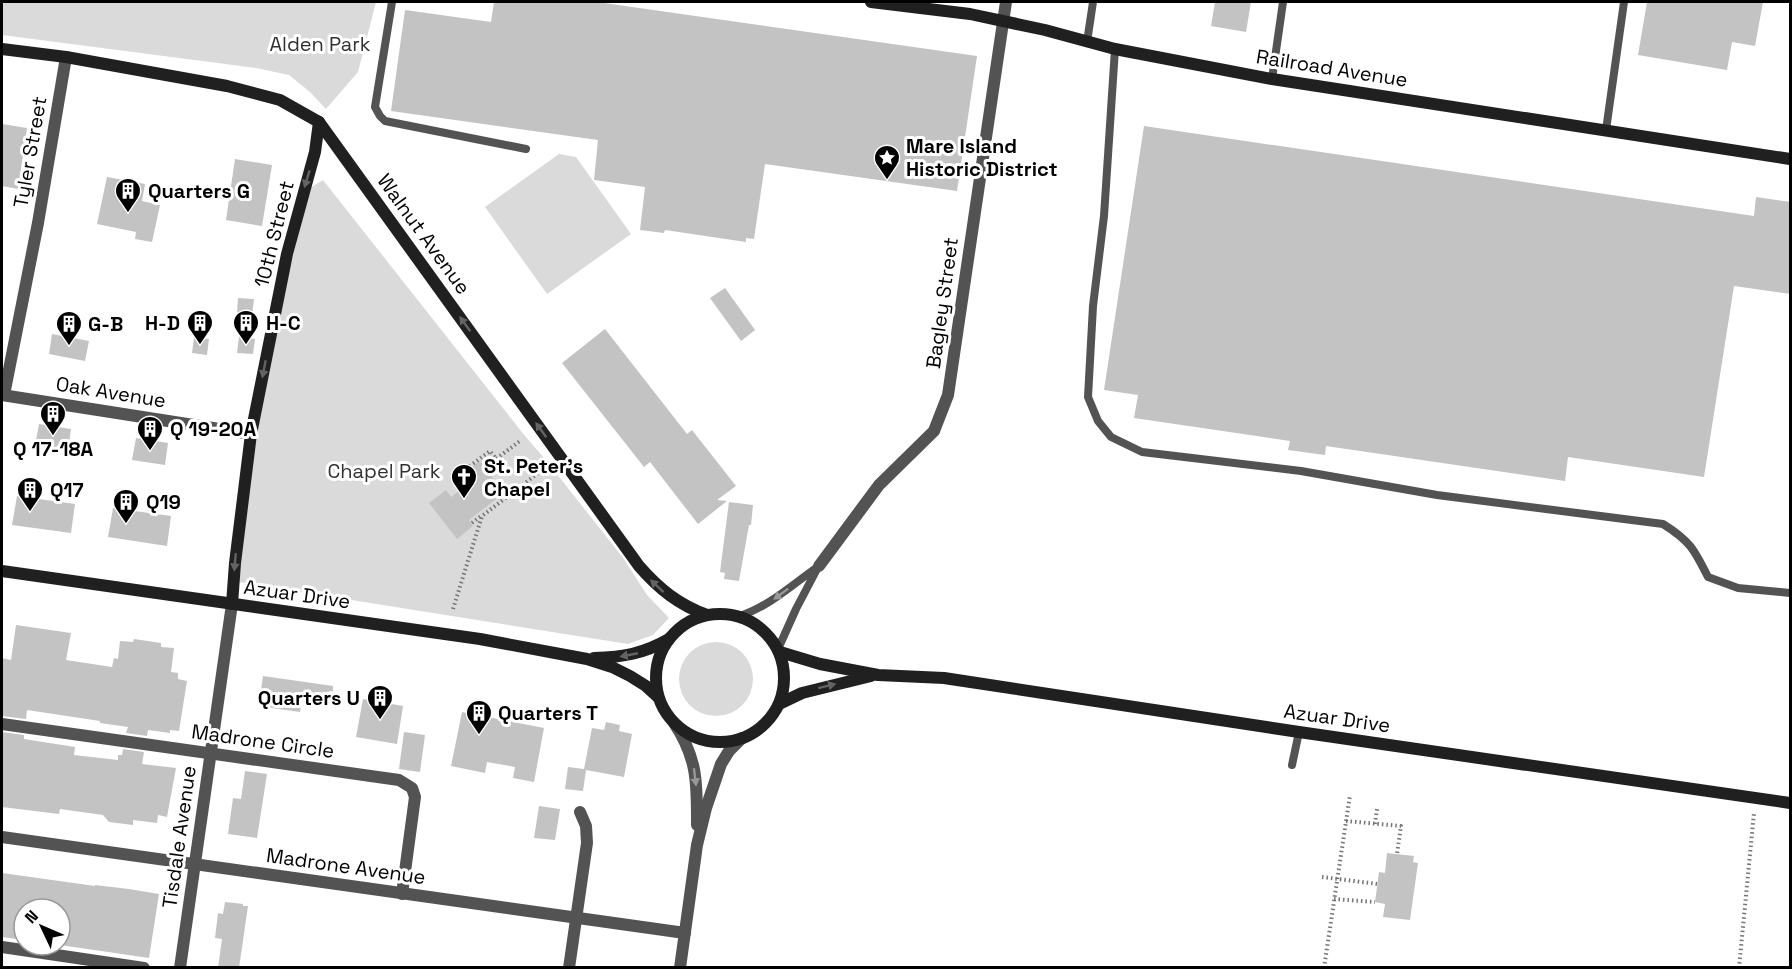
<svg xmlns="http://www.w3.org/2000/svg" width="1792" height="969" viewBox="0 0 1792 969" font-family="'Space Grotesk',sans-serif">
<rect width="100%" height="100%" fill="#fff"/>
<!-- green -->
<g fill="#dadada">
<path d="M 2,2 L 376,2 L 358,72 L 326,109 L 310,92 L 289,75 L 256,68 L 2,35 Z"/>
<path d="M 559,154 L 576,157 L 631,234 L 547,294 L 485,207 Z"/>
<path d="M 323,180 L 525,436 L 545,459 L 624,559 L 647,595 L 669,618 L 653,635 L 628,644 L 238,582 L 249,482 L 273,336 L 310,188 Z"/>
<circle cx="716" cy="679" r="37"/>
</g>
<!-- building -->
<g fill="#c3c3c3">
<path d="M 494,2 L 597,2 L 977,56 L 957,191 L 765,164 L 754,239 L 746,238 L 746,242 L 665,230 L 664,233 L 640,230 L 645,187 L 594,180 L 598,140 L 391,111 L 405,10 L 491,22 Z"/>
<path d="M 1215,2 L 1251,2 L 1246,32 L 1211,26 Z"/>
<path d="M 1647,2 L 1763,2 L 1755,46 L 1732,42 L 1727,70 L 1638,55 Z"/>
<path d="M 2,124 L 27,128 L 18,189 L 2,186 Z"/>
<path d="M 1144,126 L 1754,216 L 1756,197 L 1791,202 L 1791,294 L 1734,286 L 1704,477 L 1568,457 L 1565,481 L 1326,446 L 1325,455 L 1288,450 L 1290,441 L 1134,418 L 1138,395 L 1104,390 Z"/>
<path d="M 235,159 L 272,165 L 262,226 L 226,220 Z"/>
<path d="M 107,177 L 145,184 L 142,201 L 160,205 L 152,242 L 135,239 L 136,232 L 97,224 Z"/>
<path d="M 725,288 L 755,330 L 741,341 L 710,298 Z"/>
<path d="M 238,298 L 254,299 L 252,315 L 237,314 Z"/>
<path d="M 605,329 L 687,434 L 692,430 L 736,486 L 717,500 L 727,501 L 698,524 L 650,462 L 644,467 L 562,363 Z"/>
<path d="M 52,334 L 89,341 L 85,361 L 49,354 Z"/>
<path d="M 194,337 L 209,339 L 207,355 L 192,353 Z"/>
<path d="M 239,337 L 255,339 L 253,354 L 237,353 Z"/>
<path d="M 39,424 L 71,429 L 68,451 L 35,446 Z"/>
<path d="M 136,438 L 168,443 L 165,465 L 132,460 Z"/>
<path d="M 480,461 L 504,493 L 469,520 L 473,526 L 457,539 L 429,503 L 446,490 L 451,497 L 475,479 L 468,470 Z"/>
<path d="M 17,496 L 75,504 L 71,533 L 12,525 Z"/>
<path d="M 729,502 L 753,505 L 751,525 L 749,525 L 739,581 L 724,579 L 725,573 L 720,572 Z"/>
<path d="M 113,508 L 171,516 L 167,546 L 108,537 Z"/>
<path d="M 16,625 L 71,633 L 66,660 L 112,667 L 114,658 L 118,659 L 120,641 L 133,642 L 134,639 L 161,643 L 161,647 L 174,648 L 171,672 L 178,673 L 178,679 L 187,681 L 179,731 L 170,730 L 170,733 L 148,730 L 147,736 L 126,733 L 128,727 L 100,723 L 100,721 L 27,710 L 26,719 L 2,716 L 2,658 L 11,660 Z"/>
<path d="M 263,676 L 333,686 L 333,691 L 303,695 L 300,712 L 265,707 L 267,691 L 261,690 Z"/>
<path d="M 363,699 L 403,706 L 397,744 L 356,737 Z"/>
<path d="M 462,712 L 544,728 L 534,782 L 513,778 L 515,767 L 487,762 L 485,773 L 451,766 Z"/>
<path d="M 606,722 L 620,725 L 619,731 L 632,734 L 624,777 L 586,770 L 583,791 L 565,789 L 568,767 L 584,769 L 592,728 L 604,730 Z"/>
<path d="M 2,732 L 24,735 L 24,739 L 75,747 L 74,755 L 118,760 L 118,755 L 122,755 L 123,749 L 144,752 L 142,764 L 176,768 L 167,817 L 158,815 L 157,823 L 133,820 L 133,825 L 109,822 L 103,815 L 60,809 L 59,814 L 2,807 Z"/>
<path d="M 404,732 L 425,735 L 420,772 L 399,769 Z"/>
<path d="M 245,771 L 267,774 L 257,838 L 228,834 L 233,798 L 241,799 Z"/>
<path d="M 539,806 L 560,809 L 555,840 L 534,838 Z"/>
<path d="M 1387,853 L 1414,856 L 1413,862 L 1418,863 L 1410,920 L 1383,917 L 1385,904 L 1375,902 L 1379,872 L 1385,873 Z"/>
<path d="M 2,873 L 95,886 L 95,885 L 129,889 L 159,894 L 149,958 L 60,945 L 60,909 L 24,909 L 24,940 L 2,937 Z"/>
<path d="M 225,902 L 243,904 L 243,906 L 248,906 L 239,968 L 218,968 L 222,939 L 215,938 L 218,913 L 223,914 Z"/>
</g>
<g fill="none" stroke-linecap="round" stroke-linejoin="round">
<!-- path -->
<g stroke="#757575" stroke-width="4" stroke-dasharray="1.5 3" stroke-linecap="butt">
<path d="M 484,467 L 496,459"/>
<path d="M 466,469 L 490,451 L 496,459 L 520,441"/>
<path d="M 472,523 L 481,516"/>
<path d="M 453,609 L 482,516 L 542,470"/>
<path d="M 1346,821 L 1401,826 L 1397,854"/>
<path d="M 1375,824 L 1377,809"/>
<path d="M 1322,877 L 1378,884"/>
<path d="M 1334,899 L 1375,902"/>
<path d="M 1324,968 L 1350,795"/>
<path d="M 1739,968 L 1754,813"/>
</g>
<!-- lane -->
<g stroke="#535353" stroke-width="8">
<path d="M 392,2 L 375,107 L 380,116 L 385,121 L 526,149"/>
<path d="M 1087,42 L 1093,2"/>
<path d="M 1115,49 L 1104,216 L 1093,306 L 1088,397 L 1098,421 L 1111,437 L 1142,452 L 1301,471 L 1437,495 L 1663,524 C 1690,541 1694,549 1708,577 L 1738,588 L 1790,593"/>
<path d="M 1272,79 L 1283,2"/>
<path d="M 1606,130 L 1624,2"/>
<path d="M 740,616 C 770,606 793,584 819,566"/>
<path d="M 778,649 L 796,609 L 817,569"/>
<path d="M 1292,765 L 1299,732"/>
</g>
<!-- street -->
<g stroke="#535353" stroke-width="12">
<path d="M 2,395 L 251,434"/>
<path d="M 4,395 L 38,223 L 66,57"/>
<path d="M 819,566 L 879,485 L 934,431 L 948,395 L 1006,2"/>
<path d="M 674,723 C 698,759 697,784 697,825"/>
<path d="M 2,724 L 399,780 L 412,788 L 415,797 L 402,894"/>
<path d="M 2,837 L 685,933"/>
<path d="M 2,947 L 144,968"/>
<path d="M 180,968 L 232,604"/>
<path d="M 569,968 L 587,843 L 586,826 L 580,812"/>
<path d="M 680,968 L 697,845 L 706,808 L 721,764 L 729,751 L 742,738"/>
</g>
<!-- secondary -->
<g stroke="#202020" stroke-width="12">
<path d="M 871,2 L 970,14 L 1045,30 L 1115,49 L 1272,79 L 1790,159"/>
<path d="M 2,49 L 66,57 L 227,86 L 280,100 L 319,122 L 639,566 C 659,589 679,605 707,615"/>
<path d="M 2,571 L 480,639 L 587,659 L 612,667 L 630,676 L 646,686 L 658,697"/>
<path d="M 232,604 L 235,563 L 251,434 L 287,254 L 315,152 L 319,122"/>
<circle cx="720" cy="678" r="64"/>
<path d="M 780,652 L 820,664 L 878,675 L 944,678 L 1299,732 L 1790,803"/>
<path d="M 594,658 C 623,657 643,654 669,639"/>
<path d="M 779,704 L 802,693 L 871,676"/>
</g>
</g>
<!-- one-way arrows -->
<defs><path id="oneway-solid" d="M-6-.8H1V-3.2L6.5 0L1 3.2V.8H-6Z" transform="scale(1.5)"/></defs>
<g fill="#636363">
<use href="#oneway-solid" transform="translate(307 179) rotate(107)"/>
<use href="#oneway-solid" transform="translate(465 324) rotate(-126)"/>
<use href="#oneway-solid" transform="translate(264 369) rotate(101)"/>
<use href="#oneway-solid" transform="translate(541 430) rotate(-126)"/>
<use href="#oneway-solid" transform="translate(235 562) rotate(95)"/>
<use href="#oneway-solid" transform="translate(657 586) rotate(-137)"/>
<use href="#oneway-solid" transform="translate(629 655) rotate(169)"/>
<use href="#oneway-solid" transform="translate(827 686) rotate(-14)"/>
</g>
<g fill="#989898">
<use href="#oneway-solid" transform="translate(781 594) rotate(143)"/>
<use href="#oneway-solid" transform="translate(695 777) rotate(83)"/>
</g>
<!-- icons -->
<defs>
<symbol id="sight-pin" viewBox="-11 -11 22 30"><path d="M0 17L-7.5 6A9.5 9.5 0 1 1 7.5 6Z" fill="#000" stroke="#fff"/><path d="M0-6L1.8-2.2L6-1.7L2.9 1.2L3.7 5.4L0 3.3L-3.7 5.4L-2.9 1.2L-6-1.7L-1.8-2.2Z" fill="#fff"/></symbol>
<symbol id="building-pin" viewBox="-11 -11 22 30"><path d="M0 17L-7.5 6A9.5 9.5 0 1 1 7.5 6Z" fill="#000" stroke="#fff"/><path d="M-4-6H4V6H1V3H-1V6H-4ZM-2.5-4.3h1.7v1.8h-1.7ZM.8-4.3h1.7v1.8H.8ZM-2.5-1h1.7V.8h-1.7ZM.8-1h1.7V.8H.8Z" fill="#fff"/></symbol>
<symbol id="church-pin" viewBox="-11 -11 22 30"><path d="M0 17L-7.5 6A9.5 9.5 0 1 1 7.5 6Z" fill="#000" stroke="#fff"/><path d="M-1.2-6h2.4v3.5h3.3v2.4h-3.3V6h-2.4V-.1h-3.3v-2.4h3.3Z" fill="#fff"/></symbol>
</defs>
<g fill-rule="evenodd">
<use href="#sight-pin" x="872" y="143" width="30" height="40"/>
<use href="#building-pin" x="113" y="176" width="30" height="40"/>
<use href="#building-pin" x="185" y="308" width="30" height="40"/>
<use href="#building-pin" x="231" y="308" width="30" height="40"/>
<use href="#building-pin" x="54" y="309" width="30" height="40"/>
<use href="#building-pin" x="38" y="399" width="30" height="40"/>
<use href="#building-pin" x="135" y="414" width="30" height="40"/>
<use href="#church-pin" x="449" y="462" width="30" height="40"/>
<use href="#building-pin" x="15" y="475" width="30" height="40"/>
<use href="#building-pin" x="111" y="487" width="30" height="40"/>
<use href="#building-pin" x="365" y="683" width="30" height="40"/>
<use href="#building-pin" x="464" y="698" width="30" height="40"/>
</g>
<g text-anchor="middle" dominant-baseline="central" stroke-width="6" stroke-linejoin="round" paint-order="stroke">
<!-- park labels -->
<g font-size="20" fill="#313131" stroke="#fff">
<text x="320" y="44">Alden Park</text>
<text x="384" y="471">Chapel Park</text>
</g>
<!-- street labels -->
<g font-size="20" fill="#000" stroke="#fff">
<text transform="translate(1332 68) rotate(9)">Railroad Avenue</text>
<text transform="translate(30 152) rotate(-80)">Tyler Street</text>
<text transform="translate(274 234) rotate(-76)">10th Street</text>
<text transform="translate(424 234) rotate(54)">Walnut Avenue</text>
<text transform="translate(942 303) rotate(-82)">Bagley Street</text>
<text transform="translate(111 392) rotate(9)">Oak Avenue</text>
<text transform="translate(297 594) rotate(8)">Azuar Drive</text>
<text transform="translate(1337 718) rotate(8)">Azuar Drive</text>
<text transform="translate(263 741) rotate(8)">Madrone Circle</text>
<text transform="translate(179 837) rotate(-82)">Tisdale Avenue</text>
<text transform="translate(346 866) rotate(8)">Madrone Avenue</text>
</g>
<!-- poi labels -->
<g font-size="20" font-weight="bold" fill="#000" stroke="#fff" text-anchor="start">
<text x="906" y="146">Mare Island<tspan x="906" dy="23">Historic District</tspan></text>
<text x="148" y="191">Quarters G</text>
<text x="180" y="323" text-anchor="end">H-D</text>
<text x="266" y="323">H-C</text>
<text x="88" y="324">G-B</text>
<text x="170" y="429">Q 19-20A</text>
<text x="53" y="449" text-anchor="middle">Q 17-18A</text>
<text x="484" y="466">St. Peter's<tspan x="484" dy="23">Chapel</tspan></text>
<text x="50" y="490">Q17</text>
<text x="146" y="502">Q19</text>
<text x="360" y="698" text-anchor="end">Quarters U</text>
<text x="498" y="713">Quarters T</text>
</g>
</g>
<!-- border -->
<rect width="1792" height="969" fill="none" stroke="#000000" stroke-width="6"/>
<!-- north arrow -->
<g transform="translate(42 927) rotate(314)"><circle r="28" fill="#ffffff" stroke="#999999" stroke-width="1.5"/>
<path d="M0-4.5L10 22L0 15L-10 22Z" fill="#000000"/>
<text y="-9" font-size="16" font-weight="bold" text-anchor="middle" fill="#000000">N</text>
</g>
</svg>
